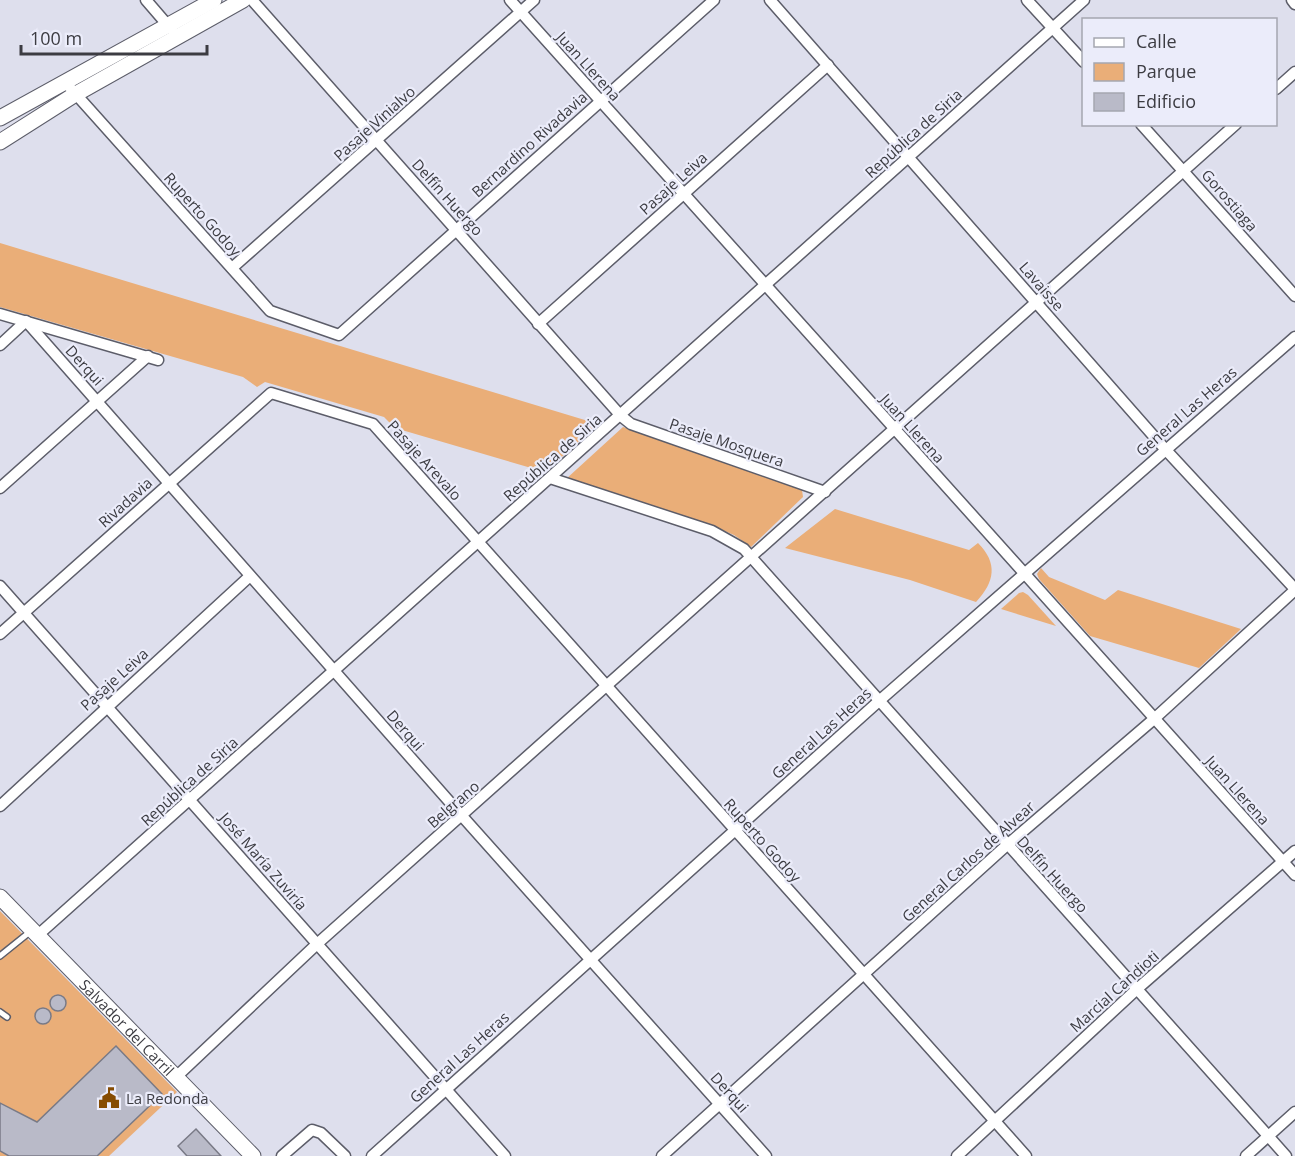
<svg xmlns="http://www.w3.org/2000/svg" width="1295" height="1156" viewBox="0 0 1295 1156" font-family="'Open Sans',sans-serif">
<rect width="100%" height="100%" fill="#dedfed"/>
<!-- green -->
<g fill="#eaae78">
<path d="M 0,243 L 598,424 L 545,472 L 395,428 L 384,417 L 265,382 L 257,387 L 243,377 L 0,307 Z"/>
<path d="M 623,427 L 797,485 L 802,490 L 803,497 L 751,547 L 734,535 L 713,526 L 566,479 Z"/>
<path d="M 835,509 L 969,550 L 978,543 C 998,563 995,582 976,602 L 910,580 L 785,548 Z"/>
<path d="M 1041,568 L 1049,577 L 1105,600 L 1118,590 L 1241,629 L 1199,668 L 1090,636 L 1039,579 L 1037,574 Z"/>
<path d="M 1023,592 L 1028,595 L 1056,626 L 1001,609 L 1019,593 Z"/>
<path d="M 0,911 L 177,1092 L 109,1156 L 0,1156 Z"/>
</g>
<!-- building -->
<g fill="#b9bac8" stroke="#797a86" stroke-width="1.5">
<circle cx="58" cy="1003" r="8"/>
<circle cx="43" cy="1016" r="8"/>
<path d="M 116,1046 L 162,1094 L 97,1156 L 9,1156 L 0,1151 L 0,1103 L 37,1122 Z"/>
<path d="M 196,1129 L 221,1156 L 187,1156 L 178,1146 Z"/>
</g>
<g fill="none" stroke-linecap="round" stroke-linejoin="round">
<defs>
<g id="service">
<path d="M 0,956 L 31,931"/>
<path d="M 0,1012 L 7,1017"/>
</g>
<g id="minor">
<path d="M 146,0 L 171,29"/>
<path d="M 252,0 L 621,416 L 631,424 L 825,492"/>
<path d="M 510,0 L 1295,875"/>
<path d="M 770,0 L 1165,449 L 1295,589"/>
<path d="M 1027,0 L 1084,62"/>
<path d="M 1292,0 L 1295,4"/>
<path d="M 65,82 L 270,311 L 339,335 L 714,0"/>
<path d="M 1276,89 L 1295,72"/>
<path d="M 1141,124 L 1295,296"/>
<path d="M 232,268 L 534,0"/>
<path d="M 0,314 L 158,360"/>
<path d="M 538,324 L 828,65"/>
<path d="M 0,345 L 26,321 L 462,816 L 766,1156"/>
<path d="M 550,478 L 712,531 L 744,549 L 1286,1156"/>
<path d="M 0,488 L 148,356"/>
<path d="M 0,586 L 505,1156"/>
<path d="M 0,634 L 271,393 L 373,424 L 1026,1156"/>
<path d="M 0,806 L 250,576"/>
<path d="M 38,935 L 1084,0"/>
<path d="M 176,1077 L 317,944 L 1236,124"/>
<path d="M 282,1156 L 312,1130 L 321,1133 L 345,1156"/>
<path d="M 372,1156 L 879,701 L 1295,337"/>
<path d="M 662,1156 L 1007,845 L 1154,719 L 1295,590"/>
<path d="M 957,1156 L 1137,989 L 1295,851"/>
<path d="M 1246,1156 L 1295,1112"/>
</g>
<g id="secondary">
<path d="M 0,118 L 214,0"/>
<path d="M 0,142 L 74,95 L 243,0"/>
<path id="s1" d="M 0,897 L 253,1156"/>
</g>
</defs>
<!-- service casing -->
<use href="#service" stroke="#5c5d69" stroke-width="8"/>
<!-- minor casing -->
<use href="#minor" stroke="#5c5d69" stroke-width="13"/>
<!-- secondary casing -->
<use href="#secondary" stroke="#5c5d69" stroke-width="17"/>
<!-- service -->
<use href="#service" stroke="#fff" stroke-width="5"/>
<!-- minor -->
<use href="#minor" stroke="#fff" stroke-width="10"/>
<!-- secondary -->
<use href="#secondary" stroke="#fff" stroke-width="15"/>
</g>
<!-- icons -->
<defs>
<symbol id="civic-bare" viewBox="-9 -9 18 18"><path d="M-.6-6.5H3V-4.5H.6V-3L4-1V1h2V6H-6V1h2V-1L-.6-3ZM-1.2 2.5V6h2.4V2.5Z" fill="#864c02" stroke="#ebecfa" stroke-width="2.5" paint-order="stroke"/></symbol>
</defs>
<g fill-rule="evenodd">
<use href="#civic-bare" x="94" y="1083" width="30" height="30"/>
</g>
<g text-anchor="middle" dominant-baseline="central" stroke-width="4.5" stroke-linejoin="round" paint-order="stroke">
<!-- street labels -->
<g font-size="15" fill="#3c3c42" stroke="#ebecfa">
<text transform="translate(589 66) rotate(48)">Juan Llerena</text>
<text transform="translate(374 123) rotate(-42)">Pasaje Vinialvo</text>
<text transform="translate(913 133) rotate(-42)">República de Siria</text>
<text transform="translate(529 144) rotate(-42)">Bernardino Rivadavia</text>
<text transform="translate(673 183) rotate(-42)">Pasaje Leiva</text>
<text transform="translate(448 197) rotate(48)">Delfín Huergo</text>
<text transform="translate(1230 200) rotate(49)">Gorostiaga</text>
<text transform="translate(203 214) rotate(48)">Ruperto Godoy</text>
<text transform="translate(1042 286) rotate(49)">Lavaisse</text>
<text transform="translate(85 365) rotate(48)">Derqui</text>
<text transform="translate(1186 411) rotate(-41)">General Las Heras</text>
<text transform="translate(913 428) rotate(48)">Juan Llerena</text>
<text transform="translate(727 442) rotate(19)">Pasaje Mosquera</text>
<text transform="translate(552 457) rotate(-41)">República de Siria</text>
<text transform="translate(425 460) rotate(48)">Pasaje Arevalo</text>
<text transform="translate(125 502) rotate(-42)">Rivadavia</text>
<text transform="translate(114 679) rotate(-42)">Pasaje Leiva</text>
<text transform="translate(406 730) rotate(49)">Derqui</text>
<text transform="translate(821 733) rotate(-42)">General Las Heras</text>
<text transform="translate(189 781) rotate(-42)">República de Siria</text>
<text transform="translate(1238 790) rotate(48)">Juan Llerena</text>
<text transform="translate(453 804) rotate(-41)">Belgrano</text>
<text transform="translate(763 840) rotate(48)">Ruperto Godoy</text>
<text transform="translate(264 861) rotate(49)">José María Zuviría</text>
<text transform="translate(968 861) rotate(-42)">General Carlos de Alvear</text>
<text transform="translate(1053 874) rotate(48)">Delfín Huergo</text>
<text transform="translate(1114 991) rotate(-42)">Marcial Candioti</text>
<text stroke="none"><textPath href="#s1" startOffset="182">Salvador del Carril</textPath></text>
<text transform="translate(459 1057) rotate(-42)">General Las Heras</text>
<text transform="translate(730 1092) rotate(48)">Derqui</text>
</g>
<!-- poi labels -->
<g font-size="15" fill="#3c3c42" stroke="#ebecfa" text-anchor="start">
<text x="126" y="1098">La Redonda</text>
</g>
</g>
<!-- legend -->
<rect x="1082" y="18" width="195" height="108" fill="#ebecfa" stroke="#a5a6b0" stroke-width="1.5"/>
<rect x="1094" y="38" width="30" height="9" fill="#ffffff" stroke="#a5a6b0" stroke-width="1.5"/>
<text x="1136" y="48" font-size="18" fill="#3c3c42">Calle</text>
<rect x="1094" y="63" width="30" height="18" fill="#eaae78" stroke="#a5a6b0" stroke-width="1.5"/>
<text x="1136" y="78" font-size="18" fill="#3c3c42">Parque</text>
<rect x="1094" y="93" width="30" height="18" fill="#b9bac8" stroke="#a5a6b0" stroke-width="1.5"/>
<text x="1136" y="108" font-size="18" fill="#3c3c42">Edificio</text>
<!-- scale -->
<path d="M21 45v9h186v-9" fill="none" stroke="#3c3c42" stroke-width="3"/>
<text x="30" y="45" font-size="18" fill="#3c3c42" stroke="#ebecfa" stroke-width="4.5" paint-order="stroke">100 m</text>
</svg>
